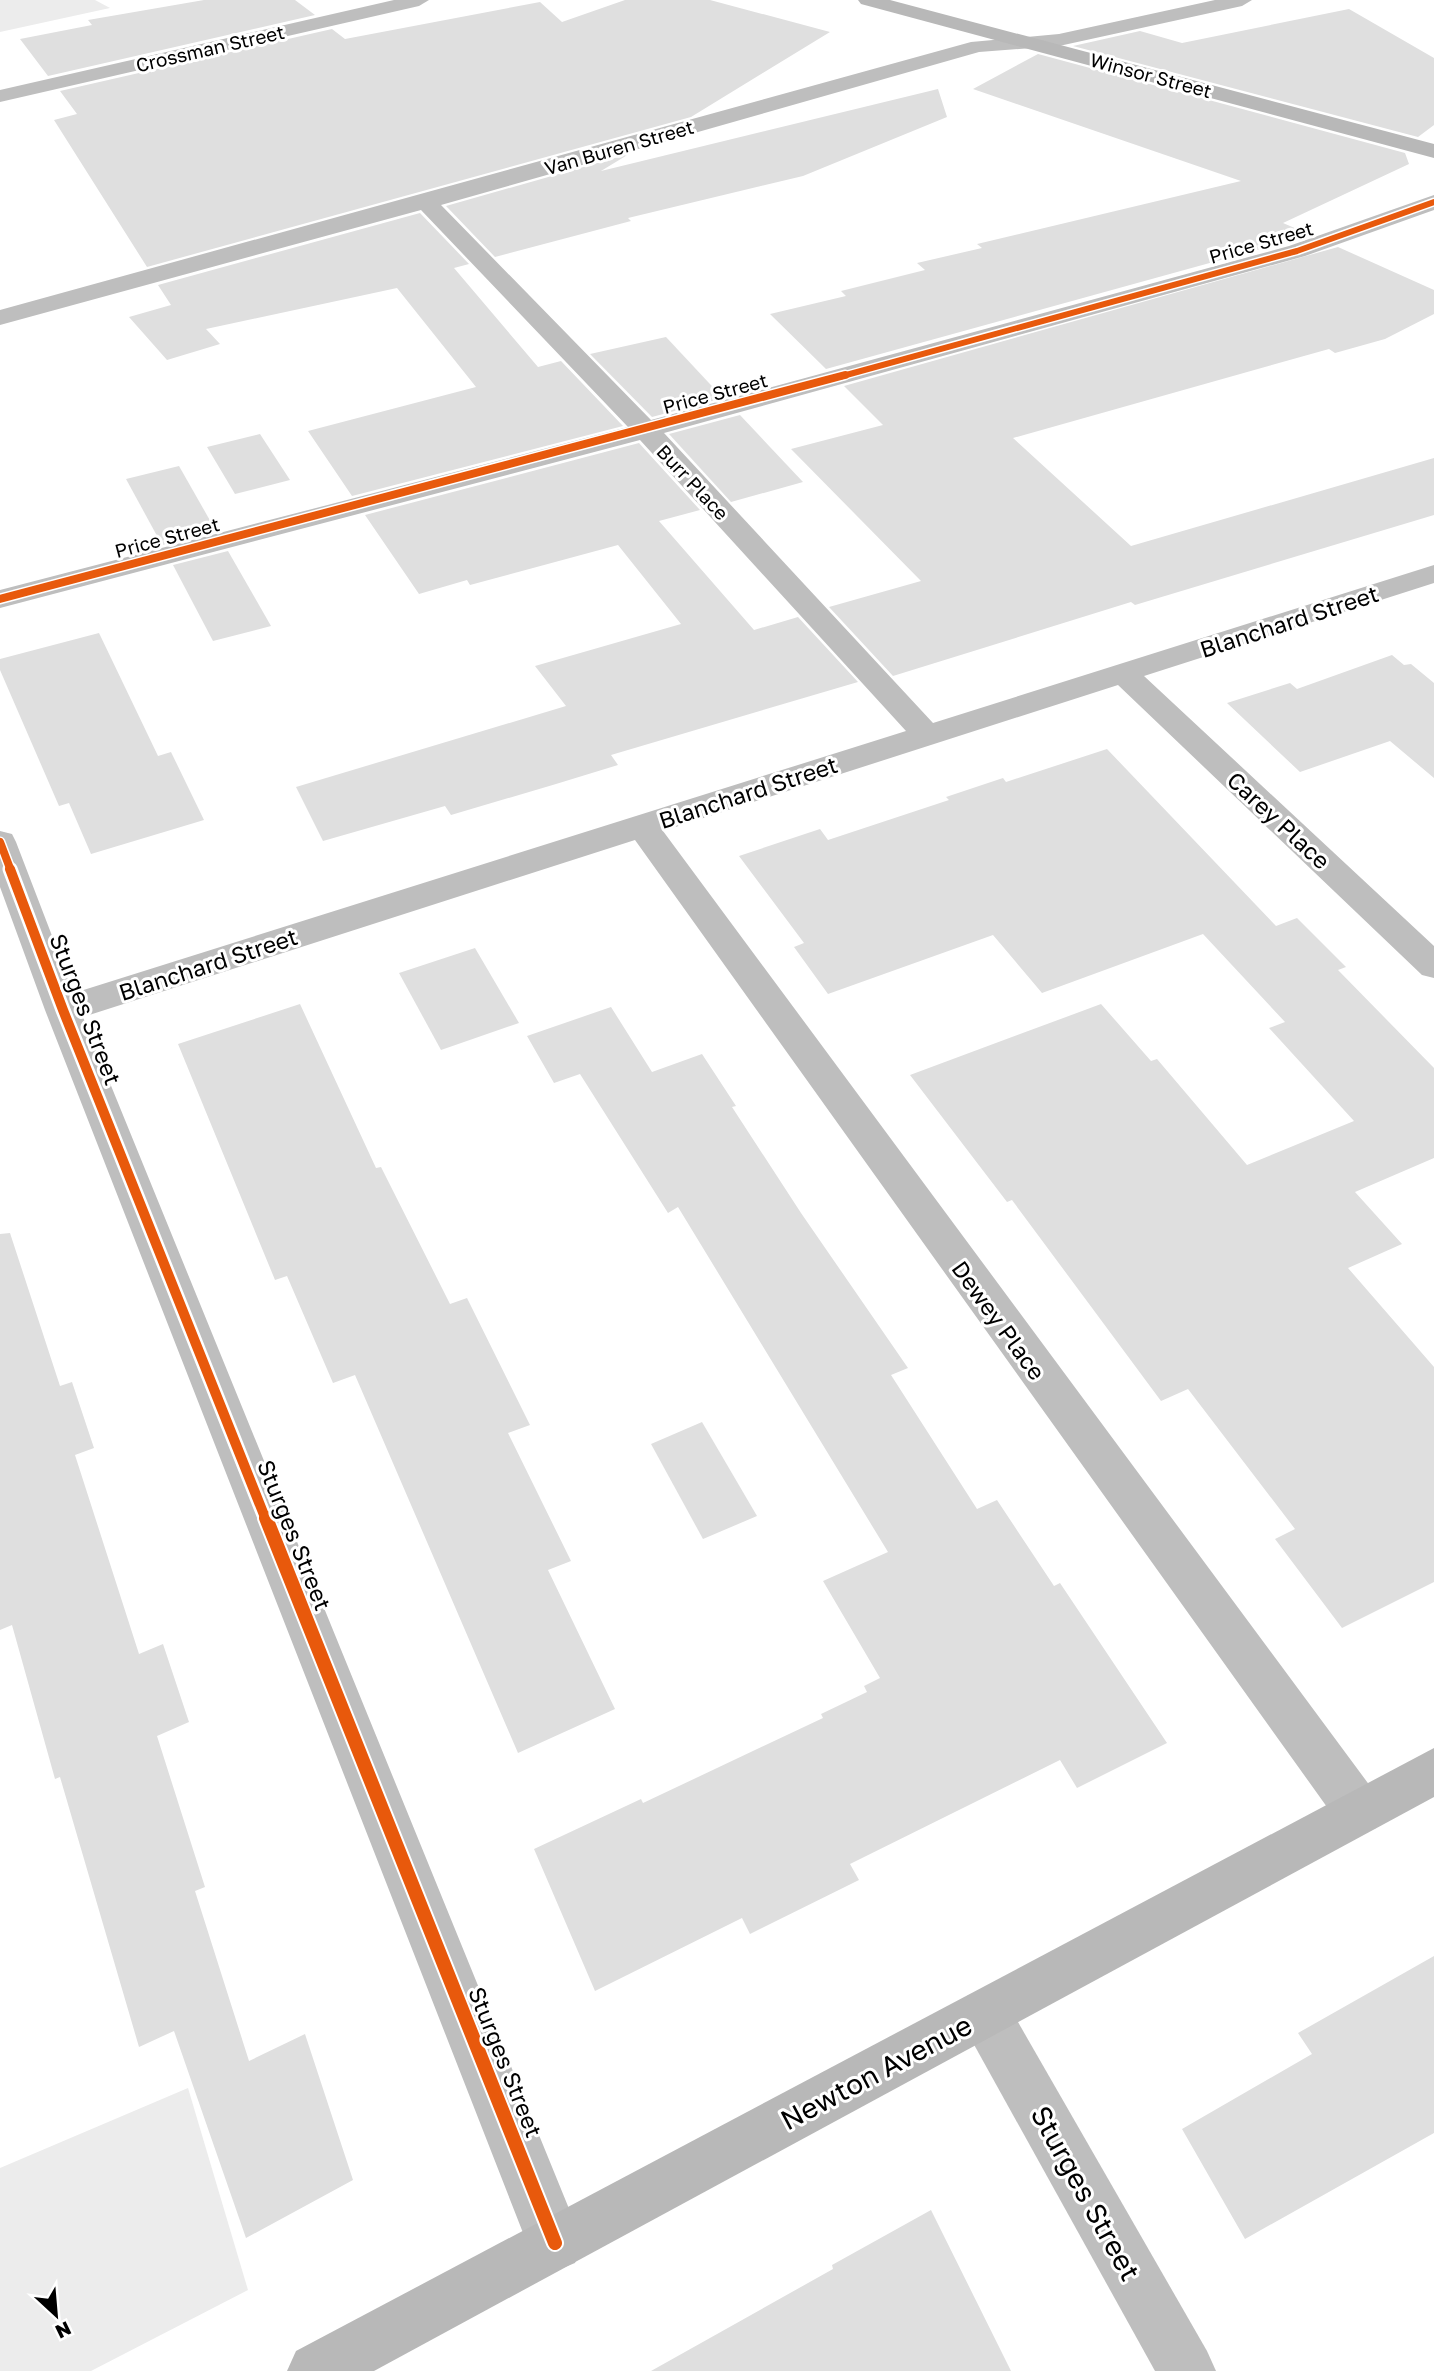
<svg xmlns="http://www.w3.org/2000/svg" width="1434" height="2371" viewBox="0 0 1434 2371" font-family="'Golos Text',sans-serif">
<rect width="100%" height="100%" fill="#fff"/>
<!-- green -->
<g fill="#ececec">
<path d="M 0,0 L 95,0 L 110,8 L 0,32 Z"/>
<path d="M 188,2088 L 248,2290 L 91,2371 L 0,2371 L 0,2168 Z"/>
</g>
<!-- building -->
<g fill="#dfdfdf">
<path d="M 204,0 L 295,0 L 315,15 L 48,76 L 20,39 L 92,25 L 88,20 Z"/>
<path d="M 625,0 L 710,0 L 830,32 L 691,117 L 147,267 L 54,120 L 77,114 L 60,91 L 332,29 L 345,39 L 540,2 L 562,22 Z"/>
<path d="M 1349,9 L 1434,58 L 1434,125 L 1418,137 L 1073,46 L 1140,31 L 1182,43 Z"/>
<path d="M 1038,54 L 1405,153 L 1409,164 L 1283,223 L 1311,235 L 826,369 L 770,314 L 846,296 L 841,291 L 925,270 L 917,263 L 982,248 L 977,244 L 1241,181 L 973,89 Z"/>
<path d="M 938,89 L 947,117 L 803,176 L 628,218 L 631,221 L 495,257 L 446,206 L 629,154 L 601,171 Z"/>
<path d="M 420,213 L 469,264 L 454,268 L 538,367 L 561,361 L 623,426 L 352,496 L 308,431 L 476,387 L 397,288 L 206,329 L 220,344 L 167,360 L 129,317 L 171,305 L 158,285 Z"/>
<path d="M 1338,247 L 1434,290 L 1434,314 L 1385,339 L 1335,353 L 1329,349 L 1013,438 L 1131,546 L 1434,458 L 1434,515 L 1135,605 L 1131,602 L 893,676 L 829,607 L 921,581 L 791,449 L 883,425 L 844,386 Z"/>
<path d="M 666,337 L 723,398 L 652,417 L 590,354 Z"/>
<path d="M 740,415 L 803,482 L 731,502 L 669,434 Z"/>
<path d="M 260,434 L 290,480 L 235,494 L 207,447 Z"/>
<path d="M 639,443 L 700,510 L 659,521 L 754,630 L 798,617 L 858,682 L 611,755 L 618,765 L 556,784 L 451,815 L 445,806 L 323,841 L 296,787 L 566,706 L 535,666 L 681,624 L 618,545 L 470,585 L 467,580 L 419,594 L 365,515 Z"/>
<path d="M 179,466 L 216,531 L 162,545 L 126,479 Z"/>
<path d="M 228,551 L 271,626 L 213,641 L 173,565 Z"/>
<path d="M 99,633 L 158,756 L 171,752 L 204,820 L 91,854 L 69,803 L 59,806 L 0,670 L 0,659 Z"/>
<path d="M 1392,655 L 1404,665 L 1411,664 L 1434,683 L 1434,778 L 1390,741 L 1300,772 L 1227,703 L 1290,683 L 1297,689 Z"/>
<path d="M 1107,749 L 1276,926 L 1297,918 L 1346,967 L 1338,970 L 1434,1068 L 1434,1158 L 1355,1192 L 1402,1244 L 1348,1268 L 1434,1367 L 1434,1582 L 1342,1628 L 1275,1539 L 1295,1529 L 1188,1389 L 1161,1401 L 1012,1200 L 1007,1202 L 910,1075 L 1101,1004 L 1151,1061 L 1157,1059 L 1247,1165 L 1354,1121 L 1269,1028 L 1285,1022 L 1203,934 L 1042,993 L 993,935 L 828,994 L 794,947 L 804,943 L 739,856 L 820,829 L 828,840 L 949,800 L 946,797 L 1003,778 L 1006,782 Z"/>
<path d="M 475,948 L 519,1023 L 441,1050 L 399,973 Z"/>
<path d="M 300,1004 L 376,1168 L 381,1167 L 450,1304 L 467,1298 L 530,1425 L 508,1433 L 571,1561 L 548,1570 L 615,1709 L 518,1753 L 355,1375 L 333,1383 L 287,1276 L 275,1280 L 178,1044 Z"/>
<path d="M 611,1007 L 652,1072 L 702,1054 L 736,1106 L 732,1107 L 801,1213 L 908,1368 L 891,1375 L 977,1509 L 997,1500 L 1054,1586 L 1060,1583 L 1167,1743 L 1077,1788 L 1060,1760 L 850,1864 L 859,1880 L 750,1934 L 742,1918 L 595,1991 L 534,1849 L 641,1799 L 643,1803 L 823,1718 L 821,1714 L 867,1692 L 864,1686 L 880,1678 L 823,1581 L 888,1552 L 678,1207 L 668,1213 L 580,1074 L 554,1083 L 527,1036 Z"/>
<path d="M 10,1233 L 60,1386 L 72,1382 L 94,1448 L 75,1455 L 139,1654 L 163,1644 L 189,1722 L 157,1736 L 205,1887 L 195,1891 L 249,2061 L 305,2034 L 353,2180 L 246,2238 L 174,2031 L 139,2047 L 60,1777 L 55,1779 L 12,1625 L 0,1630 L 0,1234 Z"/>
<path d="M 702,1422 L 757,1516 L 703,1539 L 651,1444 Z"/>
<path d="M 1434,1956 L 1434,2133 L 1245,2239 L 1182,2129 L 1312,2054 L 1298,2033 Z"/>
<path d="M 931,2210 L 1011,2371 L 651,2371 L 833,2269 L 832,2265 Z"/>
</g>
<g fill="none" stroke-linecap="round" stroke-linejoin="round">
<!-- street -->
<g fill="#bebebe" fill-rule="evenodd">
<path d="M 394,0 L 429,0 L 419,6 L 0,102 L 0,90 Z"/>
<path d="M 1215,0 L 1252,0 L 1242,6 L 1059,46 L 979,52 L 441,205 L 651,420 L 1289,246 L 1434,195 L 1434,210 L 1305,256 L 664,433 L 933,723 L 1434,565 L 1434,583 L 1144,676 L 1434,946 L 1434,978 L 1422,975 L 1118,685 L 663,831 L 1376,1794 L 1383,1811 L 1376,1828 L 1359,1835 L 1342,1828 L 635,840 L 83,1017 L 583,2243 L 575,2263 L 555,2271 L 535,2263 L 527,2243 L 45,1010 L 0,887 L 0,831 L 12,834 L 16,842 L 74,993 L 906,731 L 640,440 L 0,608 L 0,590 L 628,427 L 421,210 L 0,325 L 0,310 L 971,42 L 1059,34 Z"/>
<path d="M 985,1988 L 1003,1996 L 1207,2351 L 1216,2371 L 1155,2371 L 967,2032 L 959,2014 L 967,1996 Z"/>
</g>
<!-- secondary -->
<g fill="#b8b8b8" fill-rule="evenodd">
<path d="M 858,0 L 890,0 L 1434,144 L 1434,158 L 861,4 Z"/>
<path d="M 1434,1748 L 1434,1797 L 374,2371 L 287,2371 L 296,2351 Z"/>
</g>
<defs>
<path id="cycleway-far3" d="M 839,377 L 1297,251 L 1434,202"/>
<g id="cycleway-far2">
<path d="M 0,599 L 845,375"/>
<path d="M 0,842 L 11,871"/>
</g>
<path id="cycleway-far1" d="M 10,869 L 63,1010 L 266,1520"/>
<path id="cycleway" d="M 266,1518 L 555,2243"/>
</defs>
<!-- cycleway-far3 casing -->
<use href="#cycleway-far3" stroke="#fff" stroke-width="9"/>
<!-- cycleway-far2 casing -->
<use href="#cycleway-far2" stroke="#fff" stroke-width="11"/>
<!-- cycleway-far1 casing -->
<use href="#cycleway-far1" stroke="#fff" stroke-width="15"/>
<!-- cycleway casing -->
<use href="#cycleway" stroke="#fff" stroke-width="18"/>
<!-- cycleway-far3 -->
<use href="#cycleway-far3" stroke="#e8590c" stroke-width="6"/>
<!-- cycleway-far2 -->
<use href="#cycleway-far2" stroke="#e8590c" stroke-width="8"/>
<!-- cycleway-far1 -->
<use href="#cycleway-far1" stroke="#e8590c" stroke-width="10"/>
<!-- cycleway -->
<use href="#cycleway" stroke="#e8590c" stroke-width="14"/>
</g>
<g text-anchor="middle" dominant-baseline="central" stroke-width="6" stroke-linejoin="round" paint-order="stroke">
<!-- far-street labels -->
<g font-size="19" fill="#000" stroke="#fff">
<text transform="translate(210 48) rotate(-13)">Crossman Street</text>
<text transform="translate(1151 75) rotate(15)">Winsor Street</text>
<text transform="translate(619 147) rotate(-16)">Van Buren Street</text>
<text transform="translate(1261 242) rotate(-16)">Price Street</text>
<text transform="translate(715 393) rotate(-15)">Price Street</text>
<text transform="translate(693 482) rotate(47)">Burr Place</text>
<text transform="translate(167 537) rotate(-15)">Price Street</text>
</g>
<!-- street labels -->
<g font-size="23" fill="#000" stroke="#fff">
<text transform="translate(1289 621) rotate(-18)">Blanchard Street</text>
<text transform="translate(748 792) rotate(-18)">Blanchard Street</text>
<text transform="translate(1279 820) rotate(43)">Carey Place</text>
<text transform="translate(208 964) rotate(-18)">Blanchard Street</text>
<text transform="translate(86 1009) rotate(69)">Sturges Street</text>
<text transform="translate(999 1320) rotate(54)">Dewey Place</text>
<text transform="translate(295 1535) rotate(68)">Sturges Street</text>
<text transform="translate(506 2062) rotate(68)">Sturges Street</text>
</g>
<!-- near-street labels -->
<g font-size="28" fill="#000" stroke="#fff">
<text transform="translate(876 2072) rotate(-28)">Newton Avenue</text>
<text transform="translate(1086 2193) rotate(61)">Sturges Street</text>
</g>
</g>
<!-- north arrow -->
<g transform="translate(56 2315) rotate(154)" stroke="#ffffff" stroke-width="5" paint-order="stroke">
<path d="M0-5L12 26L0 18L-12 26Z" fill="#000000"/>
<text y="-10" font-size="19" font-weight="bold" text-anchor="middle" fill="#000000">N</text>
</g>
</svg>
